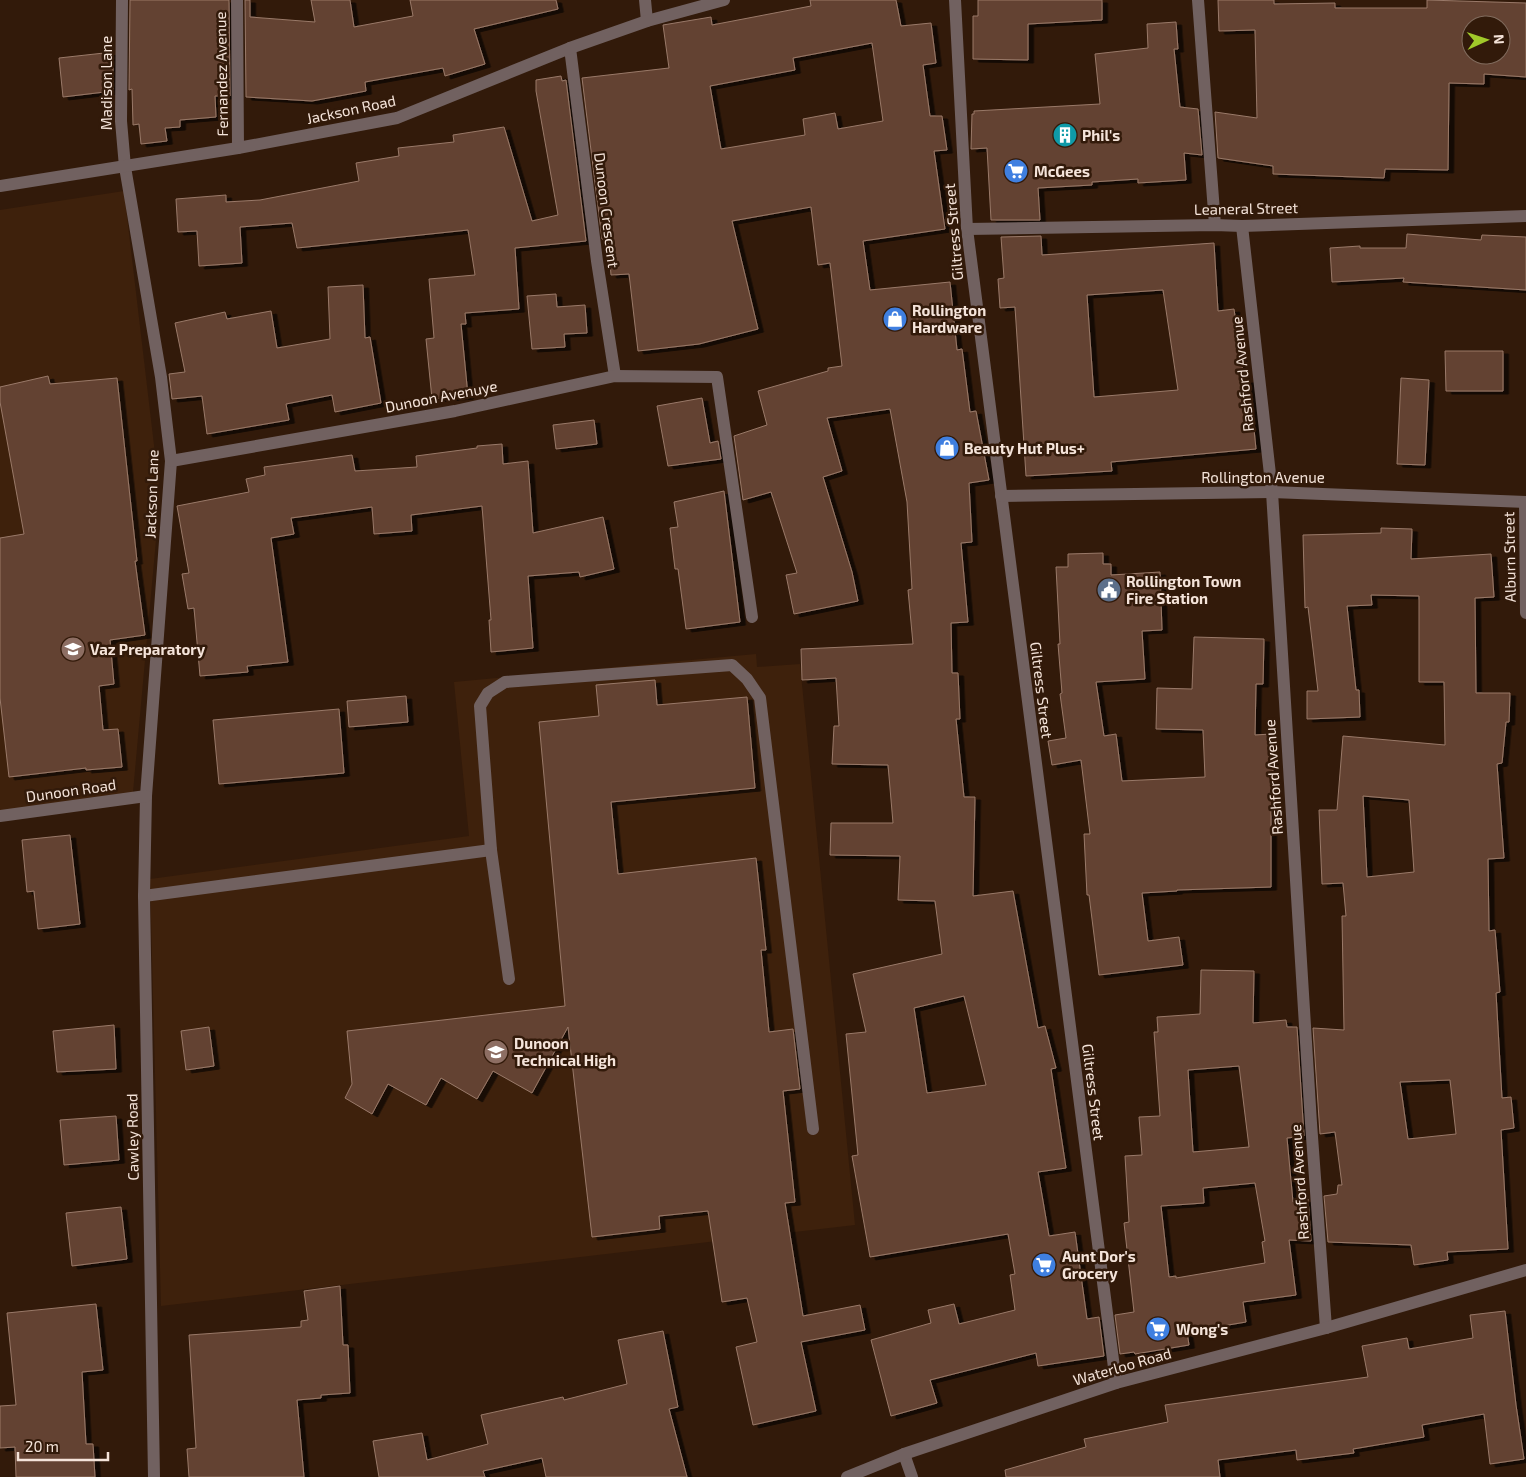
<svg xmlns="http://www.w3.org/2000/svg" width="1526" height="1477" viewBox="0 0 1526 1477" font-family="'Exo 2',sans-serif">
<defs>
<filter id="shadow"><feDropShadow dx="5.5" dy="3" stdDeviation="0" flood-color="#0009"/></filter>
</defs>
<rect width="100%" height="100%" fill="#321a0a"/>
<!-- built -->
<g fill="#3e210c">
<path d="M 124,191 L 160,496 L 132,803 L 0,819 L 0,210 Z"/>
<path d="M 756,654 L 757,667 L 800,664 L 855,1225 L 161,1306 L 150,879 L 469,836 L 454,682 Z"/>
</g>
<!-- building -->
<g fill="#644331" stroke="#997969" fill-rule="evenodd" filter="url(#shadow)">
<path d="M 130,0 L 229,0 L 230,96 L 215,96 L 216,117 L 180,120 L 180,127 L 165,128 L 167,141 L 141,144 L 139,124 L 133,125 L 132,89 L 129,90 Z"/>
<path d="M 245,0 L 250,0 L 250,17 L 315,22 L 311,0 L 350,0 L 354,27 L 413,16 L 410,0 L 556,0 L 558,9 L 474,29 L 485,64 L 445,76 L 443,68 L 365,82 L 366,91 L 312,101 L 246,97 Z"/>
<path d="M 810,0 L 896,0 L 901,26 L 931,23 L 936,63 L 923,65 L 930,116 L 942,116 L 947,150 L 934,151 L 945,229 L 863,241 L 870,290 L 950,282 L 957,350 L 962,349 L 970,412 L 976,411 L 989,480 L 969,483 L 972,542 L 961,543 L 968,622 L 951,623 L 952,673 L 958,673 L 960,719 L 956,719 L 964,797 L 975,797 L 973,896 L 1013,891 L 1038,1028 L 1045,1026 L 1056,1068 L 1051,1069 L 1066,1168 L 1038,1172 L 1049,1236 L 1075,1232 L 1087,1319 L 1099,1317 L 1104,1356 L 1038,1366 L 1036,1353 L 930,1380 L 937,1403 L 891,1416 L 871,1340 L 931,1323 L 928,1310 L 954,1304 L 959,1324 L 1015,1310 L 1010,1275 L 1015,1274 L 1008,1234 L 870,1257 L 852,1156 L 858,1155 L 846,1034 L 866,1032 L 853,974 L 942,954 L 935,901 L 898,900 L 900,856 L 830,855 L 831,823 L 893,823 L 888,765 L 832,764 L 834,726 L 839,726 L 836,678 L 802,680 L 801,649 L 913,644 L 908,590 L 912,589 L 907,502 L 890,409 L 827,418 L 842,471 L 823,477 L 852,572 L 858,601 L 794,614 L 786,575 L 797,573 L 771,492 L 743,500 L 734,436 L 767,425 L 758,391 L 828,371 L 828,368 L 842,366 L 830,263 L 818,265 L 811,207 L 732,221 L 758,329 L 699,344 L 638,351 L 629,274 L 611,275 L 608,239 L 602,239 L 582,78 L 669,68 L 663,25 L 711,17 L 712,25 L 811,6 ZM 872,43 L 883,121 L 838,129 L 835,113 L 803,119 L 805,135 L 721,149 L 710,86 L 795,70 L 793,58 ZM 964,996 L 986,1085 L 927,1093 L 914,1008 Z"/>
<path d="M 978,0 L 1102,0 L 1102,20 L 1028,24 L 1028,60 L 973,59 L 973,16 L 978,16 Z"/>
<path d="M 1218,0 L 1274,0 L 1274,4 L 1335,3 L 1335,8 L 1427,8 L 1427,0 L 1526,3 L 1526,77 L 1484,74 L 1484,84 L 1449,83 L 1448,170 L 1385,169 L 1384,178 L 1273,174 L 1273,166 L 1218,158 L 1215,112 L 1257,118 L 1255,30 L 1219,31 ZM 1471,25 L 1501,25 L 1501,55 L 1471,55 Z"/>
<path d="M 1176,22 L 1178,49 L 1174,49 L 1180,107 L 1198,109 L 1202,155 L 1184,153 L 1186,180 L 1138,183 L 1138,179 L 1092,182 L 1092,185 L 1038,188 L 1040,220 L 991,220 L 987,148 L 971,149 L 972,114 L 974,114 L 974,111 L 1100,104 L 1095,54 L 1148,48 L 1147,24 Z"/>
<path d="M 113,52 L 113,91 L 63,97 L 59,58 Z"/>
<path d="M 561,76 L 562,81 L 566,80 L 586,241 L 515,248 L 519,309 L 465,313 L 466,324 L 461,324 L 468,396 L 432,399 L 426,339 L 434,338 L 429,279 L 475,275 L 468,230 L 297,248 L 292,223 L 240,227 L 242,263 L 199,266 L 197,231 L 178,232 L 176,199 L 226,195 L 226,202 L 260,200 L 359,181 L 356,163 L 399,156 L 398,148 L 454,142 L 453,135 L 504,127 L 532,221 L 558,215 L 536,91 L 536,80 Z"/>
<path d="M 1407,234 L 1481,240 L 1482,235 L 1526,237 L 1526,290 L 1403,282 L 1404,278 L 1332,282 L 1330,248 L 1360,246 L 1360,248 L 1406,248 Z"/>
<path d="M 1041,236 L 1042,255 L 1214,243 L 1218,311 L 1234,309 L 1244,380 L 1249,380 L 1256,449 L 1111,462 L 1112,471 L 1026,476 L 1015,307 L 1000,308 L 998,279 L 1004,278 L 1001,237 ZM 1163,290 L 1178,390 L 1094,397 L 1087,295 Z"/>
<path d="M 363,285 L 365,338 L 370,337 L 381,403 L 335,412 L 332,395 L 286,404 L 289,420 L 207,434 L 202,396 L 172,399 L 169,374 L 185,372 L 175,323 L 225,312 L 227,319 L 271,311 L 277,348 L 330,339 L 328,287 Z"/>
<path d="M 556,294 L 557,307 L 585,305 L 587,333 L 564,334 L 565,347 L 532,349 L 527,296 Z"/>
<path d="M 1445,351 L 1503,351 L 1503,391 L 1446,391 Z"/>
<path d="M 48,376 L 50,384 L 117,378 L 137,561 L 135,561 L 145,635 L 110,640 L 114,684 L 99,686 L 103,730 L 118,729 L 122,767 L 86,770 L 86,768 L 9,777 L 0,698 L 0,538 L 24,534 L 0,402 L 0,387 Z"/>
<path d="M 1401,378 L 1429,380 L 1425,465 L 1397,464 Z"/>
<path d="M 702,398 L 710,443 L 718,441 L 721,459 L 668,466 L 657,406 Z"/>
<path d="M 594,420 L 597,444 L 556,449 L 553,425 Z"/>
<path d="M 502,444 L 503,464 L 528,461 L 533,533 L 603,517 L 614,569 L 580,577 L 579,572 L 528,576 L 533,648 L 491,652 L 489,620 L 491,620 L 482,506 L 411,515 L 412,531 L 374,534 L 372,507 L 291,518 L 294,534 L 271,538 L 288,662 L 247,666 L 248,672 L 200,676 L 194,608 L 188,609 L 182,574 L 189,573 L 177,506 L 249,492 L 246,479 L 265,475 L 264,467 L 352,455 L 355,471 L 417,467 L 416,456 L 477,448 L 477,446 Z"/>
<path d="M 724,491 L 740,622 L 686,629 L 678,569 L 675,569 L 670,528 L 678,527 L 674,502 Z"/>
<path d="M 1381,528 L 1412,529 L 1411,559 L 1491,554 L 1494,597 L 1475,598 L 1476,693 L 1510,693 L 1509,722 L 1506,722 L 1502,763 L 1497,764 L 1504,858 L 1488,859 L 1489,931 L 1495,930 L 1500,992 L 1496,993 L 1502,1098 L 1511,1097 L 1514,1128 L 1501,1130 L 1508,1249 L 1447,1252 L 1448,1260 L 1414,1265 L 1411,1245 L 1328,1242 L 1324,1196 L 1337,1194 L 1338,1185 L 1342,1185 L 1335,1132 L 1320,1134 L 1313,1028 L 1344,1030 L 1342,916 L 1346,916 L 1343,883 L 1322,884 L 1319,810 L 1337,810 L 1343,736 L 1445,745 L 1444,682 L 1419,682 L 1419,596 L 1371,595 L 1372,605 L 1347,606 L 1356,690 L 1359,690 L 1360,717 L 1307,719 L 1307,691 L 1318,691 L 1308,607 L 1305,608 L 1303,535 L 1381,533 ZM 1363,796 L 1409,800 L 1414,872 L 1367,877 ZM 1450,1080 L 1456,1134 L 1408,1139 L 1400,1082 Z"/>
<path d="M 1103,553 L 1103,564 L 1111,564 L 1111,575 L 1160,572 L 1162,630 L 1142,631 L 1145,679 L 1096,682 L 1104,736 L 1116,734 L 1122,781 L 1205,777 L 1203,730 L 1156,729 L 1157,688 L 1192,689 L 1194,637 L 1264,639 L 1263,684 L 1256,684 L 1255,735 L 1271,734 L 1275,810 L 1271,810 L 1271,887 L 1177,890 L 1177,891 L 1142,893 L 1148,941 L 1179,937 L 1183,965 L 1099,975 L 1089,895 L 1087,895 L 1084,834 L 1090,834 L 1081,760 L 1052,765 L 1048,741 L 1066,738 L 1060,694 L 1062,693 L 1058,644 L 1060,644 L 1056,567 L 1068,567 L 1068,554 Z"/>
<path d="M 655,680 L 657,705 L 747,697 L 755,788 L 611,802 L 618,874 L 756,858 L 766,950 L 761,950 L 769,1032 L 793,1029 L 800,1089 L 783,1091 L 795,1202 L 785,1203 L 803,1316 L 860,1305 L 865,1330 L 801,1342 L 816,1411 L 753,1425 L 736,1347 L 757,1342 L 747,1298 L 722,1302 L 708,1211 L 659,1216 L 660,1229 L 592,1237 L 568,1027 L 532,1093 L 493,1071 L 477,1099 L 441,1078 L 426,1105 L 388,1084 L 372,1114 L 345,1098 L 352,1084 L 347,1031 L 565,1006 L 539,722 L 599,716 L 596,685 Z"/>
<path d="M 406,696 L 408,722 L 349,727 L 347,701 Z"/>
<path d="M 339,709 L 344,773 L 219,784 L 213,720 Z"/>
<path d="M 70,835 L 80,924 L 38,929 L 34,891 L 27,892 L 22,840 Z"/>
<path d="M 1201,970 L 1254,971 L 1253,1023 L 1286,1020 L 1287,1027 L 1297,1027 L 1304,1136 L 1287,1138 L 1293,1202 L 1308,1199 L 1311,1241 L 1289,1240 L 1296,1295 L 1243,1302 L 1246,1322 L 1187,1332 L 1189,1345 L 1135,1354 L 1134,1352 L 1120,1354 L 1115,1315 L 1134,1312 L 1124,1223 L 1129,1222 L 1125,1156 L 1142,1155 L 1139,1117 L 1160,1116 L 1154,1032 L 1158,1032 L 1157,1017 L 1200,1014 ZM 1239,1066 L 1249,1147 L 1193,1152 L 1188,1070 ZM 1255,1183 L 1265,1241 L 1262,1242 L 1265,1263 L 1176,1278 L 1176,1276 L 1169,1277 L 1161,1206 L 1204,1203 L 1203,1188 Z"/>
<path d="M 114,1025 L 116,1069 L 57,1072 L 53,1031 Z"/>
<path d="M 209,1027 L 214,1066 L 186,1070 L 181,1031 Z"/>
<path d="M 116,1116 L 119,1160 L 64,1165 L 60,1120 Z"/>
<path d="M 121,1207 L 127,1259 L 72,1266 L 66,1213 Z"/>
<path d="M 340,1286 L 343,1345 L 348,1345 L 350,1393 L 321,1395 L 321,1398 L 297,1400 L 304,1477 L 189,1477 L 187,1449 L 196,1448 L 189,1335 L 301,1327 L 301,1321 L 308,1320 L 304,1291 Z"/>
<path d="M 96,1304 L 103,1370 L 82,1372 L 86,1444 L 93,1444 L 95,1477 L 16,1477 L 15,1447 L 0,1448 L 0,1406 L 16,1405 L 7,1313 Z"/>
<path d="M 1505,1311 L 1516,1405 L 1524,1459 L 1490,1464 L 1484,1414 L 1422,1425 L 1424,1437 L 1353,1449 L 1354,1453 L 1297,1460 L 1296,1450 L 1218,1460 L 1220,1477 L 1006,1477 L 1005,1470 L 1086,1447 L 1084,1439 L 1168,1422 L 1165,1405 L 1368,1377 L 1362,1346 L 1407,1338 L 1409,1349 L 1473,1338 L 1470,1315 Z"/>
<path d="M 663,1331 L 678,1407 L 669,1409 L 687,1477 L 546,1477 L 542,1458 L 483,1471 L 485,1477 L 379,1477 L 373,1441 L 422,1433 L 427,1460 L 488,1444 L 481,1415 L 563,1397 L 564,1400 L 627,1384 L 618,1340 Z"/>
</g>
<g fill="none" stroke-linecap="round" stroke-linejoin="round">
<!-- lane -->
<g stroke="#716160" stroke-width="12">
<path d="M 144,896 L 491,850"/>
<path d="M 509,979 L 491,850 L 480,706 L 488,693 L 505,682 L 732,665 L 747,679 L 760,698 L 813,1129"/>
</g>
<!-- street -->
<g stroke="#716160" stroke-width="12">
<path d="M 122,0 L 121,121 L 125,167 L 161,377 L 171,461 L 146,796 L 144,896 L 154,1477"/>
<path d="M 237,0 L 238,148"/>
<path d="M 645,0 L 647,21"/>
<path d="M 955,0 L 967,229 L 1116,1383"/>
<path d="M 1198,0 L 1215,225"/>
<path d="M 570,48 L 597,261 L 615,376"/>
<path d="M 0,186 L 238,148 L 397,118 L 570,48 L 647,21 L 724,0"/>
<path d="M 1242,226 L 1272,492 L 1311,1123 L 1326,1328"/>
<path d="M 967,229 L 1215,225 L 1242,226 L 1526,216"/>
<path d="M 171,461 L 455,411 L 615,376 L 717,377 L 752,617"/>
<path d="M 1001,496 L 1272,492 L 1526,502"/>
<path d="M 1525,502 L 1526,613"/>
<path d="M 0,816 L 146,796"/>
<path d="M 904,1454 L 912,1477"/>
<path d="M 847,1477 L 904,1454 L 1116,1383 L 1326,1328 L 1526,1270"/>
</g>
</g>
<!-- icons -->
<defs>
<symbol id="building-disc" viewBox="-11 -11 22 22"><circle r="9.5" fill="#0f9aa8" stroke="#321a0a"/><path d="M-4-6H4V6H1V3H-1V6H-4ZM-2.5-4.3h1.7v1.8h-1.7ZM.8-4.3h1.7v1.8H.8ZM-2.5-1h1.7V.8h-1.7ZM.8-1h1.7V.8H.8Z" fill="#fff"/></symbol>
<symbol id="supermarket-disc" viewBox="-11 -11 22 22"><circle r="9.5" fill="#3f7fe0" stroke="#321a0a"/><path d="M-6-5.5h2.5l.6 2H6L4.5 2H-2.5L-4.4-4H-6ZM-1.5 3.2a1.3 1.3 0 1 0 .1 0ZM3 3.2a1.3 1.3 0 1 0 .1 0Z" fill="#fff"/></symbol>
<symbol id="shop-disc" viewBox="-11 -11 22 22"><circle r="9.5" fill="#3f7fe0" stroke="#321a0a"/><path d="M-5-2.5h2.3a2.7 3.5 0 0 1 5.4 0H5L5.5 6h-11ZM-1.5-2.5h3a1.5 2.3 0 0 0-3 0Z" fill="#fff"/></symbol>
<symbol id="civic-disc" viewBox="-11 -11 22 22"><circle r="9.5" fill="#5c6f8a" stroke="#321a0a"/><path d="M-.6-6.5H3V-4.5H.6V-3L4-1V1h2V6H-6V1h2V-1L-.6-3ZM-1.2 2.5V6h2.4V2.5Z" fill="#fff"/></symbol>
<symbol id="school-disc" viewBox="-11 -11 22 22"><circle r="9.5" fill="#8d6e63" stroke="#321a0a"/><path d="M0-5L7-2L0 1L-7-2ZM-4 1L0 2.5L4 1V4Q0 6-4 4Z" fill="#fff"/></symbol>
</defs>
<g fill-rule="evenodd">
<use href="#building-disc" x="1051" y="121" width="28" height="28"/>
<use href="#supermarket-disc" x="1002" y="157" width="28" height="28"/>
<use href="#shop-disc" x="881" y="305" width="28" height="28"/>
<use href="#shop-disc" x="933" y="434" width="28" height="28"/>
<use href="#civic-disc" x="1095" y="576" width="28" height="28"/>
<use href="#school-disc" x="59" y="635" width="28" height="28"/>
<use href="#school-disc" x="482" y="1038" width="28" height="28"/>
<use href="#supermarket-disc" x="1030" y="1251" width="28" height="28"/>
<use href="#supermarket-disc" x="1144" y="1315" width="28" height="28"/>
</g>
<g text-anchor="middle" dominant-baseline="central" stroke-width="5" stroke-linejoin="round" paint-order="stroke">
<!-- street labels -->
<g font-size="15" fill="#f5e4da" stroke="#321a0a">
<text transform="translate(221 74) rotate(-91)">Fernandez Avenue</text>
<text transform="translate(106 83) rotate(-90)">Madison Lane</text>
<text transform="translate(351 109) rotate(-12)">Jackson Road</text>
<text transform="translate(1246 208) rotate(-1)">Leaneral Street</text>
<text transform="translate(607 210) rotate(83)">Dunoon Crescent</text>
<text transform="translate(953 232) rotate(-95)">Giltress Street</text>
<text transform="translate(1242 374) rotate(-96)">Rashford Avenue</text>
<text transform="translate(441 396) rotate(-11)">Dunoon Avenuye</text>
<text x="1263" y="477">Rollington Avenue</text>
<text transform="translate(151 494) rotate(-88)">Jackson Lane</text>
<text transform="translate(1509 557) rotate(-91)">Alburn Street</text>
<text transform="translate(1042 690) rotate(83)">Giltress Street</text>
<text transform="translate(1273 777) rotate(-94)">Rashford Avenue</text>
<text transform="translate(71 790) rotate(-8)">Dunoon Road</text>
<text transform="translate(1094 1092) rotate(83)">Giltress Street</text>
<text transform="translate(132 1137) rotate(-91)">Cawley Road</text>
<text transform="translate(1299 1182) rotate(-94)">Rashford Avenue</text>
<text transform="translate(1122 1366) rotate(-16)">Waterloo Road</text>
</g>
<!-- poi labels -->
<g font-size="15" font-weight="bold" fill="#f5e4da" stroke="#321a0a" text-anchor="start">
<text x="1082" y="135">Phil's</text>
<text x="1034" y="171">McGees</text>
<text x="912" y="310">Rollington<tspan x="912" dy="17">Hardware</tspan></text>
<text x="964" y="448">Beauty Hut Plus+</text>
<text x="1126" y="581">Rollington Town<tspan x="1126" dy="17">Fire Station</tspan></text>
<text x="90" y="649">Vaz Preparatory</text>
<text x="514" y="1043">Dunoon<tspan x="514" dy="17">Technical High</tspan></text>
<text x="1062" y="1256">Aunt Dor's<tspan x="1062" dy="17">Grocery</tspan></text>
<text x="1176" y="1329">Wong's</text>
</g>
</g>
<!-- north arrow -->
<g transform="translate(1486 40) rotate(87)"><circle r="24" fill="#321a0a" stroke="#806b5d"/>
<path d="M0-4L9 19L0 12L-9 19Z" fill="#a1c92a"/>
<text y="-8" font-size="14" font-weight="bold" text-anchor="middle" fill="#f5e4da">N</text>
</g>
<!-- scale -->
<path d="M18 1452v8h90v-8" fill="none" stroke="#f5e4da" stroke-width="2.5"/>
<text x="25" y="1452" font-size="15" fill="#f5e4da" stroke="#321a0a" stroke-width="4" paint-order="stroke">20 m</text>
</svg>
